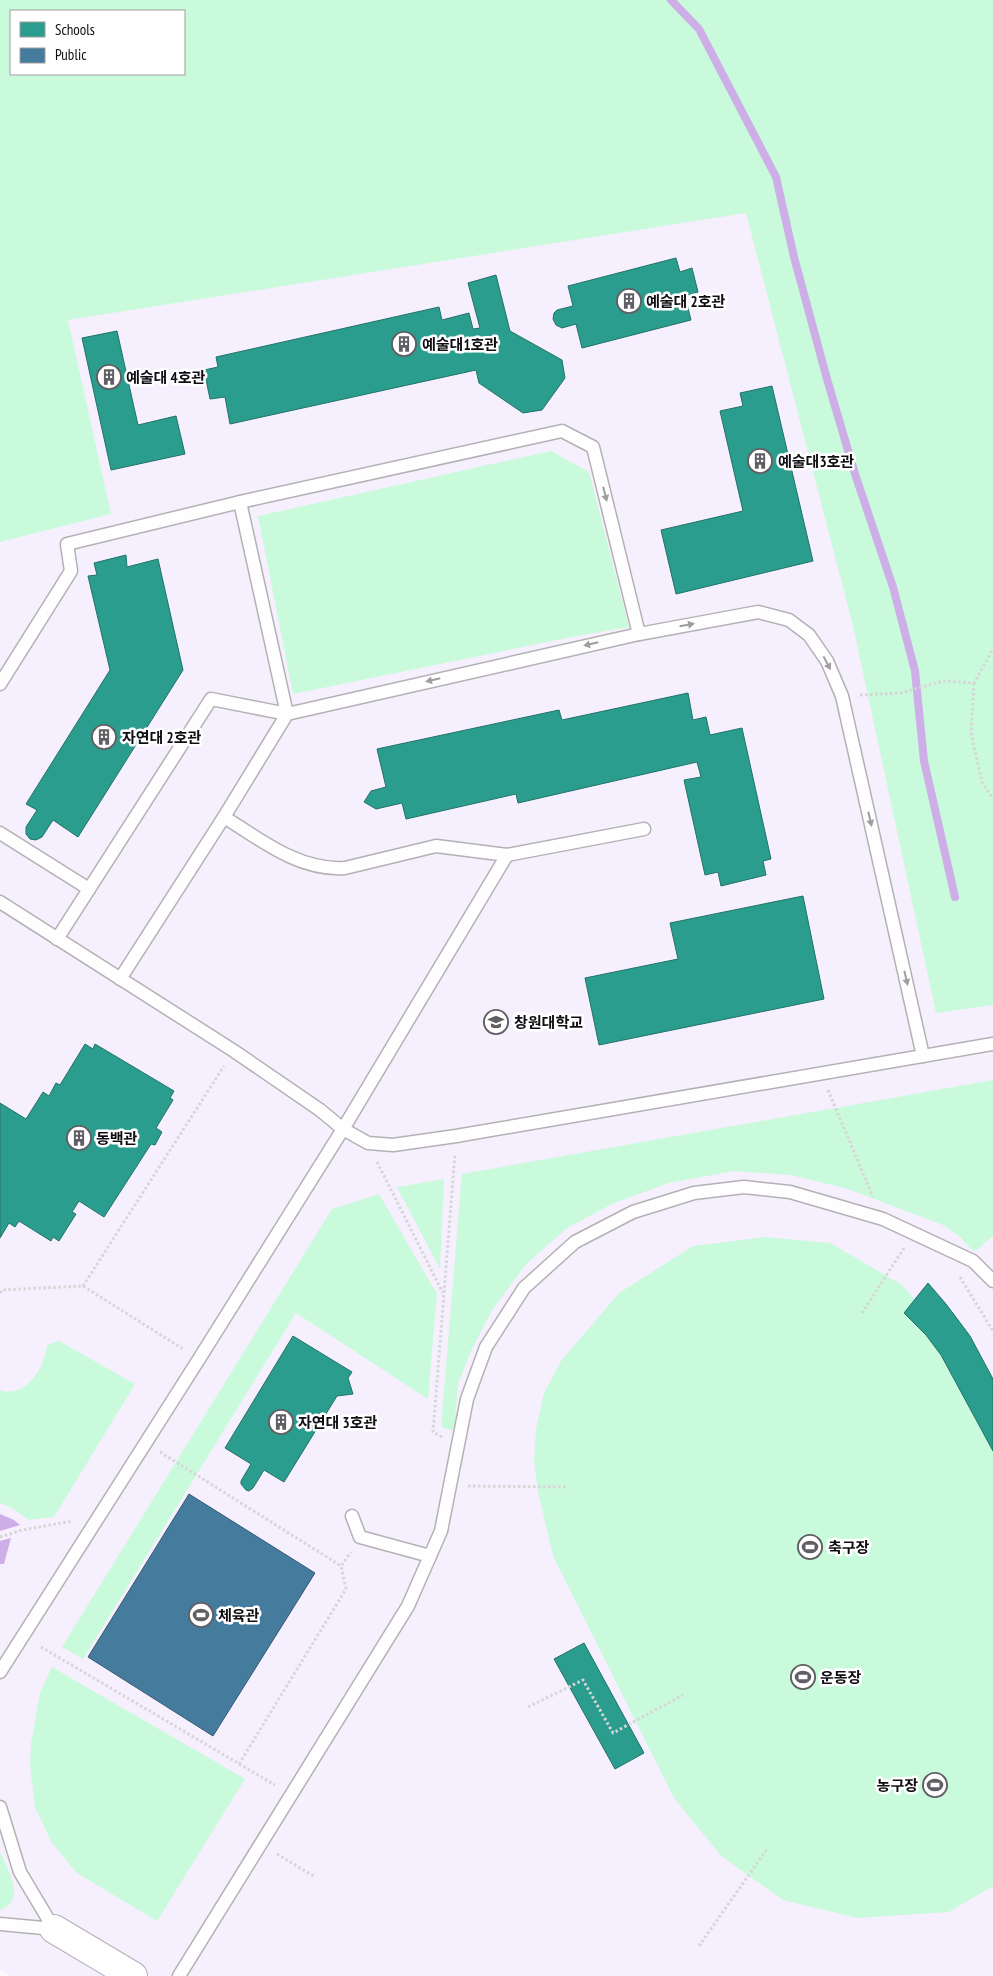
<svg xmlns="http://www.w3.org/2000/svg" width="993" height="1976" viewBox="0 0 993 1976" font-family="'PT Sans Narrow','Noto Sans KR',sans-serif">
<rect width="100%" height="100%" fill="#faf8fc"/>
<!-- built -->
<path fill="#f6effd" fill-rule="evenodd" d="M 0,0 L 993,0 L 993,1976 L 11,1976 L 0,1970 ZM 11,11 L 184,11 L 184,74 L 11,74 Z"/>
<!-- green -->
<g fill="#cafadc" fill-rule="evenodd">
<path d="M 0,0 L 993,0 L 993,1005 L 936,1013 L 853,626 L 746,213 L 68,320 L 111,514 L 0,542 ZM 11,11 L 184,11 L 184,74 L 11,74 Z"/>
<path d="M 551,451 L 589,472 L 629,627 L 582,635 L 293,694 L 258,516 Z"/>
<path d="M 993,1080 L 993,1236 L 977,1250 L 973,1251 L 960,1237 L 943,1225 L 845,1188 L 790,1175 L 734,1171 L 669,1183 L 614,1203 L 567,1228 L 526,1264 L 492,1310 L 471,1351 L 458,1384 L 454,1431 L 441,1427 L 462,1174 Z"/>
<path d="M 444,1179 L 440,1269 L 397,1187 Z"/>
<path d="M 379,1194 L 437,1294 L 428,1399 L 296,1313 L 83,1659 L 62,1647 L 332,1209 Z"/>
<path d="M 765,1237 L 830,1243 L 902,1285 L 950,1341 L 993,1422 L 993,1886 L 949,1912 L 857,1918 L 783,1900 L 721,1856 L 674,1798 L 553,1556 L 538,1492 L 534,1461 L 536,1429 L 544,1393 L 561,1361 L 619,1293 L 693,1246 Z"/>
<path d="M 59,1341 L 135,1384 L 54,1517 L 29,1520 L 12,1508 L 0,1503 L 0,1390 C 26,1399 45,1367 47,1345 Z"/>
<path d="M 52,1667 L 245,1779 L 157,1921 L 77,1873 L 52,1843 L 35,1807 L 30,1766 L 31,1743 L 40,1693 Z"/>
<path d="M 0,1852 C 7,1869 28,1900 0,1910 Z"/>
</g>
<!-- water -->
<g fill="#cdaee7">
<path d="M 0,1514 L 14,1520 L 20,1525 L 0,1531 Z"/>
<path d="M 11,1538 L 4,1564 L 0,1564 L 0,1541 Z"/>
</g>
<!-- schools -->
<g fill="#2a9d8f" stroke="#227269">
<path d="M 676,258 L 680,272 L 692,268 L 698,292 L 685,296 L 691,320 L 582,348 L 576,324 L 562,328 L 556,325 L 553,319 L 554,313 L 557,310 L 573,306 L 568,286 Z"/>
<path d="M 496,275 L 510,331 L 562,360 L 565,378 L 542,410 L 523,413 L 479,383 L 476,370 L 230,424 L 225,397 L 210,399 L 204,370 L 218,367 L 216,357 L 439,307 L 442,320 L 469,313 L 473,329 L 480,328 L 468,283 Z"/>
<path d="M 117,331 L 138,425 L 176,416 L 185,454 L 111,470 L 82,338 Z"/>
<path d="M 772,386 L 813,561 L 676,594 L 661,530 L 743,511 L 720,411 L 743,406 L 740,393 Z"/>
<path d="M 126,555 L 127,567 L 158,559 L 183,670 L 78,837 L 53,820 L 42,837 L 36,840 L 30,839 L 26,834 L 26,827 L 37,810 L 26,804 L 110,670 L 88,576 L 97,575 L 94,563 Z"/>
<path d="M 688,693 L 693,720 L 706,717 L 710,735 L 742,728 L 771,859 L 763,861 L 766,875 L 721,886 L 718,872 L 705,875 L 684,780 L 701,777 L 697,762 L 518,803 L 516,794 L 406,819 L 402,803 L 376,809 L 364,802 L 371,791 L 386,787 L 377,749 L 559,710 L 562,720 Z"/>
<path d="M 803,896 L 824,999 L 599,1045 L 585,978 L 678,959 L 670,923 Z"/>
<path d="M 85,1044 L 93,1049 L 95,1044 L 174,1091 L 170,1098 L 173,1100 L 156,1128 L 162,1132 L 155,1145 L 151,1144 L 104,1217 L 79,1201 L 72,1212 L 76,1214 L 59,1241 L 53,1237 L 51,1241 L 19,1221 L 15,1227 L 9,1223 L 0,1238 L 0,1103 L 26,1119 L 43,1092 L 49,1096 L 56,1083 L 60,1085 Z"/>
<path d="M 928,1283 L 946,1304 L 970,1336 L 993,1379 L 993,1451 L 941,1355 L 926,1335 L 904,1313 Z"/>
<path d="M 293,1336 L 352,1372 L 348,1378 L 353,1394 L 337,1396 L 284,1482 L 264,1470 L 253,1488 L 249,1491 L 246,1490 L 241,1484 L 241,1481 L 251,1464 L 225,1448 Z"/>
<path d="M 584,1643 L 644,1753 L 615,1769 L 554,1659 Z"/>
</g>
<!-- public -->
<path fill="#457b9d" stroke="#355a73" d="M 189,1494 L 315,1573 L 213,1736 L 88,1657 Z"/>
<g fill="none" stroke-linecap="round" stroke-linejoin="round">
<!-- stream -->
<path stroke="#cdaee7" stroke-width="8" d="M 671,0 L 699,29 L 776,177 L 794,257 L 827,379 L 855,474 L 893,587 L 915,671 L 924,761 L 955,897"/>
<defs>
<g id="service">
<path d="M 0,684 L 71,571 L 67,544 L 240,502 L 562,431 L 593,447 L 639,634"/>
<path d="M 224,817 C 261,840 299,871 345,868 L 436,846 L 507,855 L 644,829"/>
<path d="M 0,833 L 89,889"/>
<path d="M 0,902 L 234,1051 L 320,1110 L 343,1129 L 368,1143 L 393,1145 L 456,1136 L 993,1044"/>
<path d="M 57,939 L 211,699 L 287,714 L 639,634 L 758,612 L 789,620 L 809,635 L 827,661 L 842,696 L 923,1056"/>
<path d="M 120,979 L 224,817 L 287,714 L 240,502"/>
<path d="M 352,1516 L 360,1537 L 430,1556"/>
<path d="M 0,1672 L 199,1359 L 343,1129 L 507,855"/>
<path d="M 0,1807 L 20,1872 L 54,1929"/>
<path d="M 0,1924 L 54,1929"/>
<path d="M 179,1976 L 408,1606 L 441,1531 L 467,1399 L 486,1347 L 524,1288 L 575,1242 L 633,1212 L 694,1193 L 744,1187 L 790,1192 L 883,1219 L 973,1261 L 993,1281"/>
</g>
<path id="tertiary" d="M 54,1929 L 133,1976"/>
</defs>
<!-- service casing -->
<use href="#service" stroke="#b3b1b5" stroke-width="15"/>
<!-- tertiary casing -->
<use href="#tertiary" stroke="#b3b1b5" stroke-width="30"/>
<!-- path -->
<g stroke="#d6d6d7" stroke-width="3" stroke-dasharray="2.5 2.5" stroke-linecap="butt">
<path d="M 974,683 L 971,733 L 982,782 L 993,799"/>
<path d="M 860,695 L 901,693 L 943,681 L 974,683 L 993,649"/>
<path d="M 828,1090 L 873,1197"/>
<path d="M 377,1162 L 443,1293"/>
<path d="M 960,1277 L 993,1331"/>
<path d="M 83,1286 L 224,1066"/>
<path d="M 0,1293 L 2,1290 L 83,1286 L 183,1349"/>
<path d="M 862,1313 L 904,1248"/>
<path d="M 442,1437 L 433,1432 L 455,1154"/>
<path d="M 160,1452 L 341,1566 L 351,1552"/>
<path d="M 468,1486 L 568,1487"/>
<path d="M 0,1537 L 22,1530 L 73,1521"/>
<path d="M 41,1647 L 275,1785"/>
<path d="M 528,1707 L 583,1680 L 613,1733 L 683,1695"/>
<path d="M 239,1764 L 346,1589 L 341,1566"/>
<path d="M 277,1854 L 315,1877"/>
<path d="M 699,1946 L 767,1849"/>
</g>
<!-- service -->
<use href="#service" stroke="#fefeff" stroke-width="12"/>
<!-- tertiary -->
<use href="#tertiary" stroke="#fefeff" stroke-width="28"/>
</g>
<!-- one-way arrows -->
<defs><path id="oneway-solid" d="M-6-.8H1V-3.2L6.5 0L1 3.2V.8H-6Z" transform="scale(1.25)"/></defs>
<g fill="#9e9ea0">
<use href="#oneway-solid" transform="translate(605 494) rotate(76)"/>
<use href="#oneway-solid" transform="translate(687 625) rotate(-10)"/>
<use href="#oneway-solid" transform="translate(591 644) rotate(167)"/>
<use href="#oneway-solid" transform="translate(827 663) rotate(62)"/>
<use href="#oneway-solid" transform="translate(433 680) rotate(167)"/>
<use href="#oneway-solid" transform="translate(870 819) rotate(77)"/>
<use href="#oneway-solid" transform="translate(906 978) rotate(77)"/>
</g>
<!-- icons -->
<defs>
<symbol id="building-ring" viewBox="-11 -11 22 22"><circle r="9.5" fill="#fff" stroke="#615f63" stroke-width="1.5"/><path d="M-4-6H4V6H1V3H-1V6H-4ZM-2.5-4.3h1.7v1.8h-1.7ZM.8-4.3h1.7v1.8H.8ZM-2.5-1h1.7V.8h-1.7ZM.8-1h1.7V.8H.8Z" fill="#615f63"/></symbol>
<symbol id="university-ring" viewBox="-11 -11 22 22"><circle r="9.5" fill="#fff" stroke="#615f63" stroke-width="1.5"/><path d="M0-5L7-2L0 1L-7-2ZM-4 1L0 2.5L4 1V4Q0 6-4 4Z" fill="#615f63"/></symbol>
<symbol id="stadium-ring" viewBox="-11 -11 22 22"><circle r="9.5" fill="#fff" stroke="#615f63" stroke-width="1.5"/><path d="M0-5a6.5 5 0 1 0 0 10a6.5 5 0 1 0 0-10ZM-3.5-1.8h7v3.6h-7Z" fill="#615f63"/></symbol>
</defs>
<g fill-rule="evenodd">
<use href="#building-ring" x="615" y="287" width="28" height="28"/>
<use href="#building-ring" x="390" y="330" width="28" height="28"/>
<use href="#building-ring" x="95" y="363" width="28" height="28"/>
<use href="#building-ring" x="746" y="447" width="28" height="28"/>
<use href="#building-ring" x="90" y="723" width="28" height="28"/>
<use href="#university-ring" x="482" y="1008" width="28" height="28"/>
<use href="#building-ring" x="65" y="1124" width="28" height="28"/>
<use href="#building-ring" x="267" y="1408" width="28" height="28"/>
<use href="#stadium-ring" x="796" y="1533" width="28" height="28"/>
<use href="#stadium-ring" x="187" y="1601" width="28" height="28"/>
<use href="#stadium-ring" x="789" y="1663" width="28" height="28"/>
<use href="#stadium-ring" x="921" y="1771" width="28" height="28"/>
</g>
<g text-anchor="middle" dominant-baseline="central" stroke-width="5" stroke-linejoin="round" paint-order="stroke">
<!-- poi labels -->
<g font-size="15" font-weight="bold" fill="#0f0d11" stroke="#fff" text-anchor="start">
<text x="646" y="301">예술대 2호관</text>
<text x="422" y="344">예술대1호관</text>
<text x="126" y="377">예술대 4호관</text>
<text x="778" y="461">예술대3호관</text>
<text x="122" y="737">자연대 2호관</text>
<text x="514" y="1022">창원대학교</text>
<text x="96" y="1138">동백관</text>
<text x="298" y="1422">자연대 3호관</text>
<text x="828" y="1547">축구장</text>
<text x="218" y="1615">체육관</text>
<text x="820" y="1677">운동장</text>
<text x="918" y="1785" text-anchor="end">농구장</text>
</g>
</g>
<!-- legend -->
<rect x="10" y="10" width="175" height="65" fill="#ffffff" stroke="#9f9ea0"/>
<rect x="20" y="22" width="25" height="15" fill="#2a9d8f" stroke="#9f9ea0"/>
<text x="55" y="35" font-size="15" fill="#0f0d11">Schools</text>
<rect x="20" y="48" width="25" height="15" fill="#457b9d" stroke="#9f9ea0"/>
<text x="55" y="60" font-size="15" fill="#0f0d11">Public</text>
</svg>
